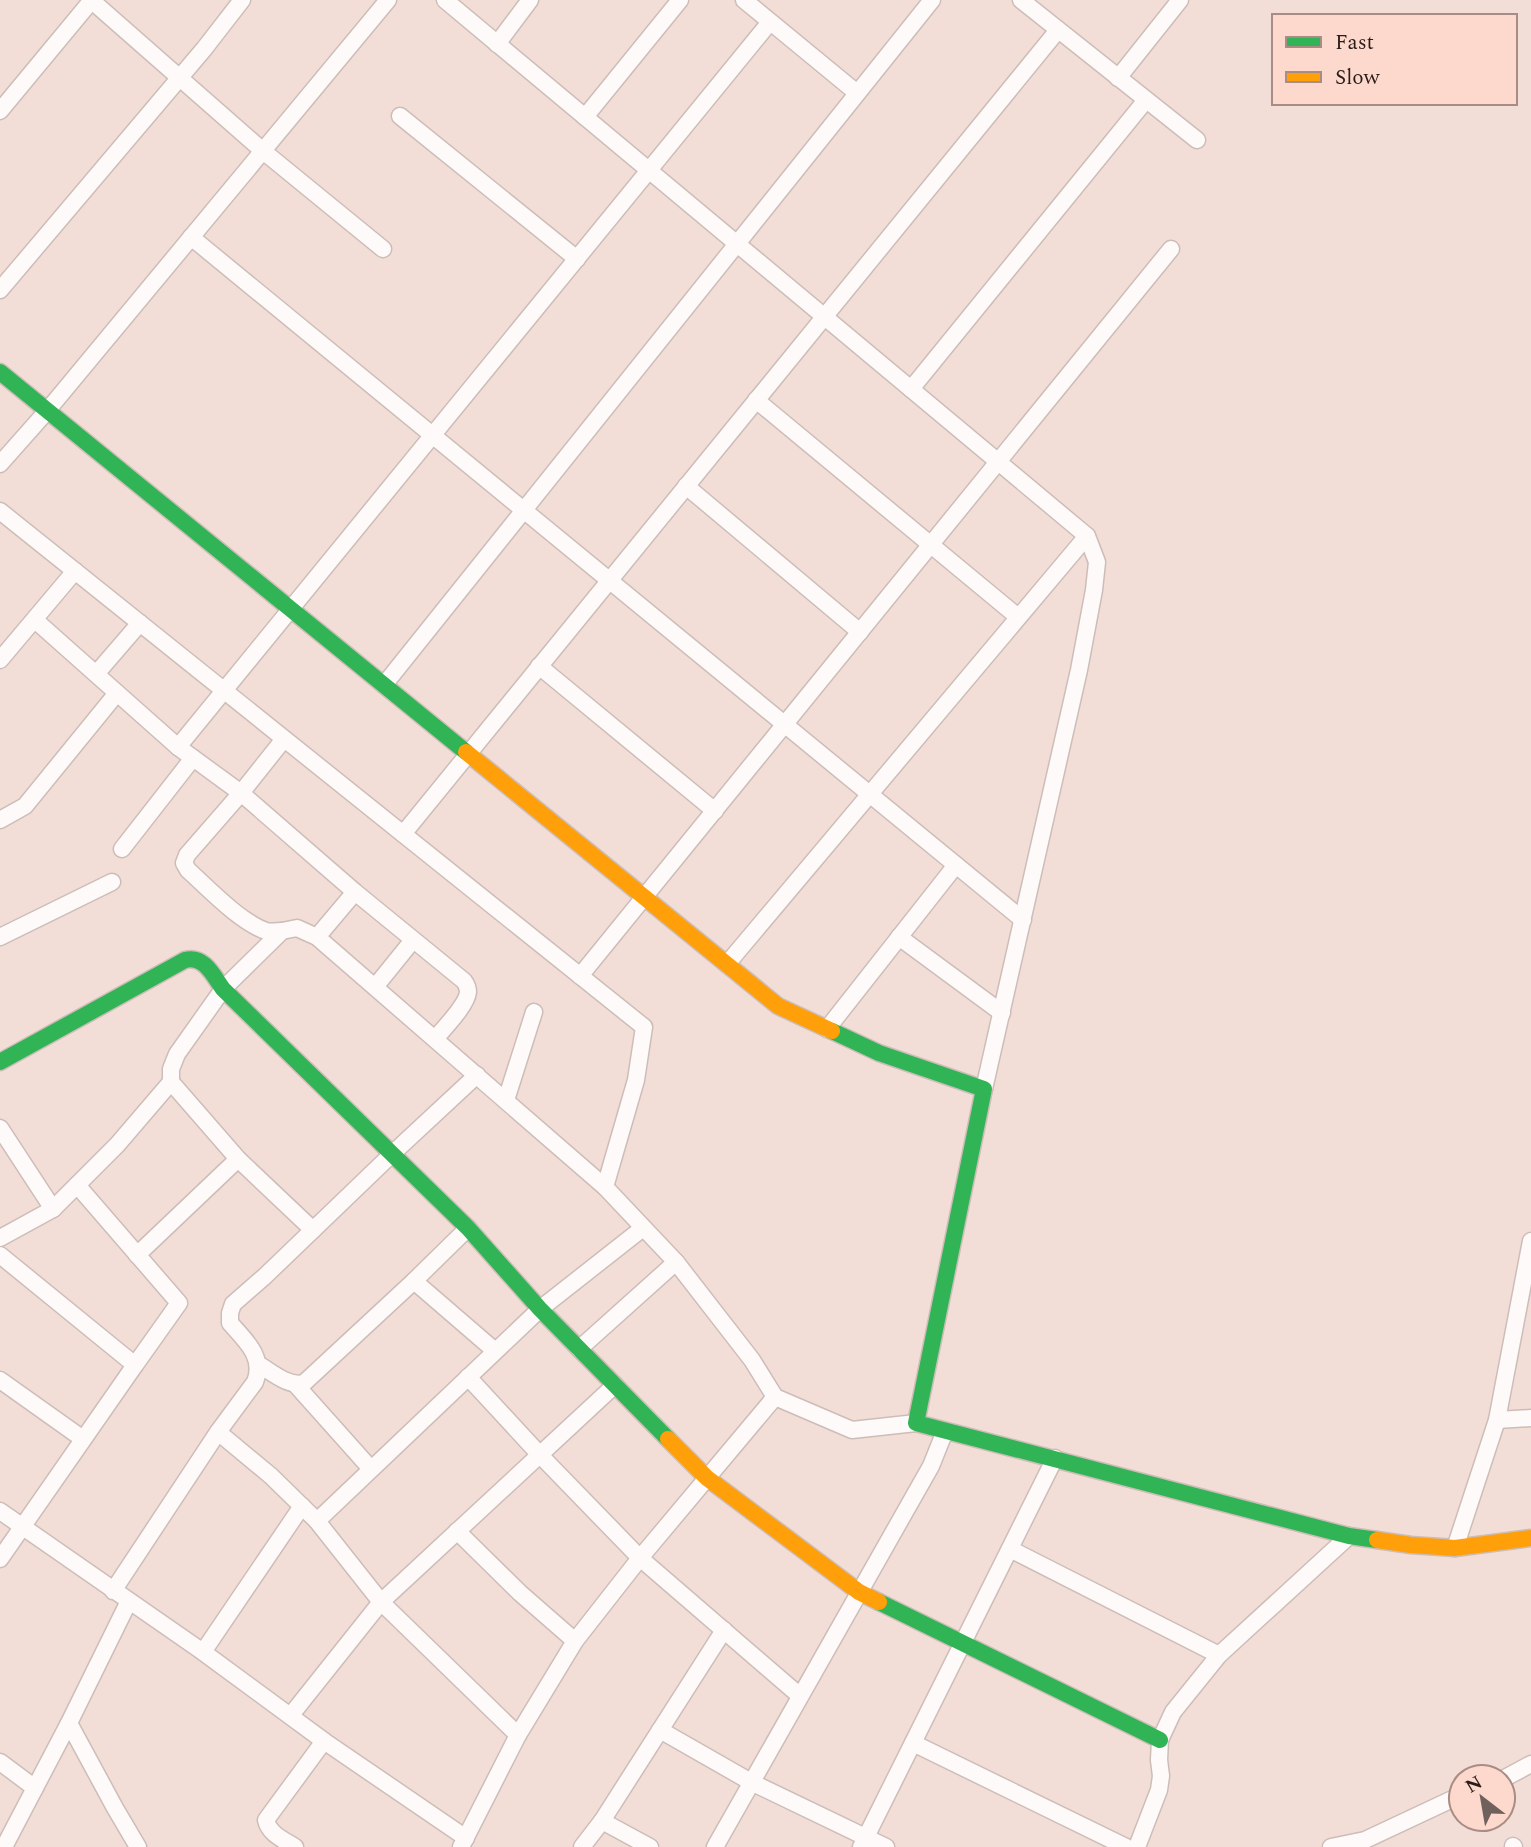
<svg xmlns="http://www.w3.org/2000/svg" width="1531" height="1847" viewBox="0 0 1531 1847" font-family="Spectral,serif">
<rect width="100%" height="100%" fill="#f2ded7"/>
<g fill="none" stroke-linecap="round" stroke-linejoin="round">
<defs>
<g id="street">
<path d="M 91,0 L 263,151 L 383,249"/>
<path d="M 445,0 L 1087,536 L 1097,562 L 1094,590 L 1079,670 L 984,1089"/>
<path d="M 744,0 L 857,93"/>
<path d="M 1021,0 L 1197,140"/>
<path d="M 497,44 L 530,0"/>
<path d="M 1118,78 L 1180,0"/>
<path d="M 0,111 L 92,0"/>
<path d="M 400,116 L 577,259"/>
<path d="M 585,117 L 680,0"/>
<path d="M 191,237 L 1023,920"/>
<path d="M 0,290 L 204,49 L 242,0"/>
<path d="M 911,389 L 1146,100"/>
<path d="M 756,400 L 1018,617"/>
<path d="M 0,464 L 47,411 L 388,0"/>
<path d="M 686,486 L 860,632"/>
<path d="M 0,511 L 644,1027 L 636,1080 L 605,1187"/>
<path d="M 35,620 L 178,747 L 241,793 L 355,892 L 464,981 C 467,985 468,987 468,992 C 467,1005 444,1028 435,1039"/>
<path d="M 0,660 L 75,571"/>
<path d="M 539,666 L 715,811"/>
<path d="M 96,674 L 140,623"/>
<path d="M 384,685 L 932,0"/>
<path d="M 178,747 L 770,22"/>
<path d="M 0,820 L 25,806 L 117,693"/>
<path d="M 403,834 L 1058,30"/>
<path d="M 122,849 L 193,758"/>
<path d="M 282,931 C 277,931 271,932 266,931 C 240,922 209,889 188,870 L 184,863 L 187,855 L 241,793 L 284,739"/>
<path d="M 0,937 L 112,882"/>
<path d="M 317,937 L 355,892"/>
<path d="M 899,937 L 1002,1013"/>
<path d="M 727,964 L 1087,536"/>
<path d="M 580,976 L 1171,249"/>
<path d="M 375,987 L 413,940"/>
<path d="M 827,1029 L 956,865"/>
<path d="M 171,1082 L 238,1159 L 313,1230"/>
<path d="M 506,1100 L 534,1012"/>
<path d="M 0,1128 L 53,1209"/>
<path d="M 0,1238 L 53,1209 L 117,1145 L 171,1082 L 171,1069 L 177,1054 L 223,989 L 282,931 L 297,928 L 317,937 L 605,1187 L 676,1262 L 752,1360 L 775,1397 L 852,1430 L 916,1423"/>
<path d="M 0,1255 L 135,1365 L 179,1303 L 77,1185"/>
<path d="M 137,1255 L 238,1159"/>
<path d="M 414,1281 L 494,1350"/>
<path d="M 579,1349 L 676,1262"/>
<path d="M 258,1364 C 272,1372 288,1387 304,1383 L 414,1281 L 468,1228"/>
<path d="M 468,1377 L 540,1455 L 640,1558 L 800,1696"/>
<path d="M 0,1380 L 83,1439"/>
<path d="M 296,1385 L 371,1469"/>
<path d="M 1497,1420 L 1531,1418"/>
<path d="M 218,1432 L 271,1476 L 317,1521 L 381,1602 L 518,1735"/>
<path d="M 0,1511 L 203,1652 L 324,1741 L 466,1838"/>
<path d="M 317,1521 L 540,1309 L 643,1228"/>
<path d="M 457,1531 L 520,1593 L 575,1641"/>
<path d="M 1455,1548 L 1497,1420 L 1531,1241"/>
<path d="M 1010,1549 L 1219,1655"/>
<path d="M 0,1559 L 135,1365"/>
<path d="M 113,1591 L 218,1432 L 255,1382 C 265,1357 245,1340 230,1323 L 230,1313 L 233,1304 L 264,1277 L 392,1154 L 477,1075"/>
<path d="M 203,1652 L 302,1506"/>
<path d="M 291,1715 L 381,1602 L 615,1385"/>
<path d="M 69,1723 L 115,1808 L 138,1847"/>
<path d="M 660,1730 L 751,1782 L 886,1847"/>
<path d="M 913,1743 L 1126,1847"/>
<path d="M 0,1762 L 35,1788"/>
<path d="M 1503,1779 L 1531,1764"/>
<path d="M 602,1821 L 650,1847"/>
<path d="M 1513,1846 L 1514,1847"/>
<path d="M 4,1847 L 69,1723 L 129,1601"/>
<path d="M 295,1847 C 284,1840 269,1834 266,1820 L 324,1741"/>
<path d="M 461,1847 L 518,1735 L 575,1641 L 640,1558 L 775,1397"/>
<path d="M 582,1847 L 602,1821 L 724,1630"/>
<path d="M 715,1847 L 931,1466 L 945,1431"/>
<path d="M 861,1847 L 1055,1458"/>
<path d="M 1137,1847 L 1159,1790 L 1161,1776 L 1159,1760 L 1160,1740 L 1173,1712 L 1219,1655 L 1349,1536"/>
<path d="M 1331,1847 L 1365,1840 L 1461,1795"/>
</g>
<g id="fast">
<path d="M 0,372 L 466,752"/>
<path d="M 832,1031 L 879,1053 L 984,1089 L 916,1423 L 1349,1536 L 1377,1540"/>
<path d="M 0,1062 L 185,960 C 204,955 213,975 223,989 L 468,1228 L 540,1309 L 668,1439"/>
<path d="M 879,1602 L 1160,1740"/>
</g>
<g id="slow">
<path d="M 466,752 L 778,1006 L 832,1031"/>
<path d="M 668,1439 L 707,1478 L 859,1592 L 879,1602"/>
<path d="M 1377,1540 L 1411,1545 L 1455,1548 L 1531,1538"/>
</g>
</defs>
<!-- street casing -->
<use href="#street" stroke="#cdbdb8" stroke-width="19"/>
<!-- fast casing -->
<use href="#fast" stroke="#cdbdb8" stroke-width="19"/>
<!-- slow casing -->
<use href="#slow" stroke="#cdbdb8" stroke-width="19"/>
<!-- street -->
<use href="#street" stroke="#fdfaf9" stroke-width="16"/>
<!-- fast -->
<use href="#fast" stroke="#30b455" stroke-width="16"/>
<!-- slow -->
<use href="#slow" stroke="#ff9f0a" stroke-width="16"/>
</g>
<!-- legend -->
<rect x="1272" y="14" width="245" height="91" fill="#fdd8cc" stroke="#a98d84" stroke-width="2"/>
<rect x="1286" y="37" width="35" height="10" fill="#30b455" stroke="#a98d84" stroke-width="2"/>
<text x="1335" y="49" font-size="21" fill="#2a1d19">Fast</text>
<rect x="1286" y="72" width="35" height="10" fill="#ff9f0a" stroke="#a98d84" stroke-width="2"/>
<text x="1335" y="84" font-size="21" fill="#2a1d19">Slow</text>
<!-- north arrow -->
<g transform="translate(1482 1798) rotate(329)"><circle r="33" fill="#fdd8cc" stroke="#a98d84" stroke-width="2"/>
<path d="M0-5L12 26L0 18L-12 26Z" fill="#70615c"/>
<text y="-10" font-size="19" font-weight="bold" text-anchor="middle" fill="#2a1d19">N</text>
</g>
</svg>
